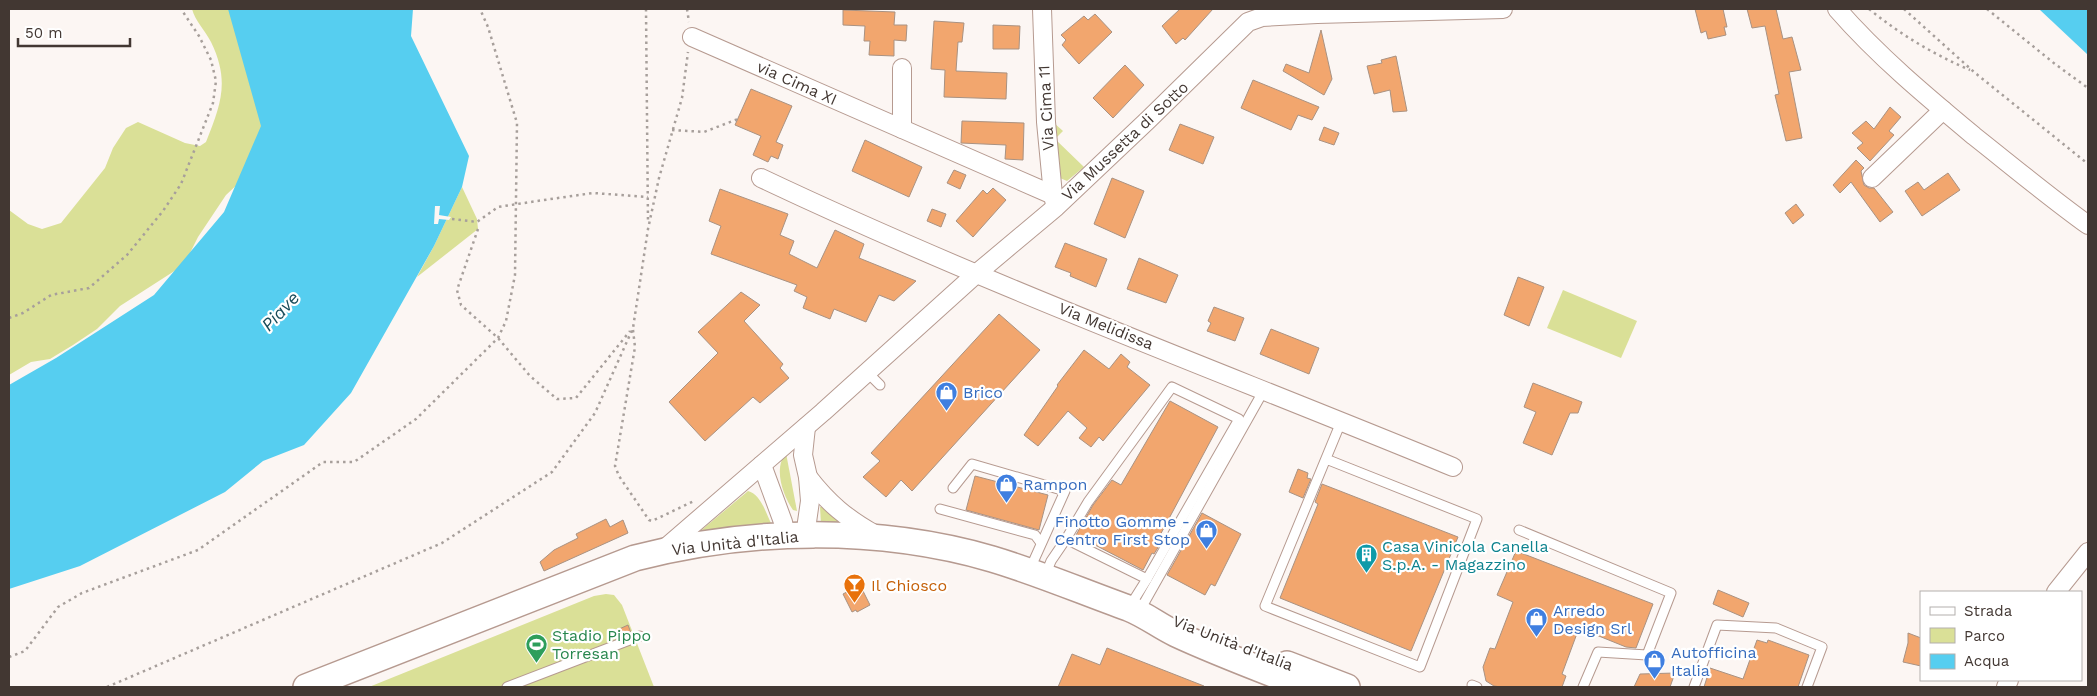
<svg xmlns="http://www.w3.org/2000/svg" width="2097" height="696" viewBox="0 0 2097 696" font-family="'Work Sans',sans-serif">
<rect width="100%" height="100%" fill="#fcf6f3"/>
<!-- green -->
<g fill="#dae097">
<path d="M 192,9 L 242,9 L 271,107 L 241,181 L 226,195 L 198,237 L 189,255 L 176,270 L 120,306 L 97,329 L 73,345 L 50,359 L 31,362 L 9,375 L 9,210 L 28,224 L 42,229 L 61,223 L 105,168 L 113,148 L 126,128 L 138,122 L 185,143 L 200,146 L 206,142 C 221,104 230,81 211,42 C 205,30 195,21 192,9 Z"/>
<path d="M 1054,123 L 1063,131 L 1055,139 L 1084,167 L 1067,181 L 1060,178 C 1054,162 1055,141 1054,123 Z"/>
<path d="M 462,187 L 477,219 L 478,229 L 417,277 L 434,246 Z"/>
<path d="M 1563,290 L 1637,321 L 1621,358 L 1547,328 Z"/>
<path d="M 786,453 L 797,511 L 793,510 C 783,496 773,468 786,453 Z"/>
<path d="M 748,491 C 761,494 766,514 772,525 L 735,527 L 698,533 Z"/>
<path d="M 820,507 L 822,507 L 842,523 L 821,524 Z"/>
<path d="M 606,594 L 614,595 L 622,605 L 654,687 L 369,687 L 594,596 Z"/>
</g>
<!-- water -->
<g fill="#56cef0">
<path d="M 228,9 L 413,9 L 411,36 L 469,156 L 462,187 L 434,246 L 351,393 L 304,445 L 263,461 L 225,492 L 80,566 L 9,589 L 9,385 L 56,358 L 154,295 L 224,212 L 261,126 Z"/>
<path d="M 2039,9 L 2088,9 L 2088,55 Z"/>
</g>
<!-- pier -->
<path fill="#fcf6f3" d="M 435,206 L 440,206 L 439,215 L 451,217 L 449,220 L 439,219 L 438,224 L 434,224 Z"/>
<!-- building -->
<g fill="#f2a66e" stroke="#a99282">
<path d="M 1180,9 L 1213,9 L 1185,40 L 1183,38 L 1176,44 L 1162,26 Z"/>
<path d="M 1695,9 L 1723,9 L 1727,27 L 1724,27 L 1726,35 L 1708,39 L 1706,31 L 1701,33 Z"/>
<path d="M 1747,9 L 1776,9 L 1783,39 L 1792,37 L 1801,70 L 1789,72 L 1802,138 L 1786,141 L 1775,95 L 1779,94 L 1765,26 L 1752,28 Z"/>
<path d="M 843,10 L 895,12 L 894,25 L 907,25 L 906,41 L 894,40 L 894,56 L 869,55 L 870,41 L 864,41 L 865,26 L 843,25 Z"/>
<path d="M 1095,14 L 1112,32 L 1079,64 L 1062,45 L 1066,40 L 1061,35 L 1084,16 L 1088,20 Z"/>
<path d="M 934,21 L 964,23 L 962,42 L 958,42 L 956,71 L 1007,73 L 1006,99 L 944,97 L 945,70 L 931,69 Z"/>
<path d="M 993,25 L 1020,26 L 1019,49 L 993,49 Z"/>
<path d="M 1321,30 L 1332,79 L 1324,95 L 1283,71 L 1286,64 L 1309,73 Z"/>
<path d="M 1396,56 L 1407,111 L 1393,112 L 1390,90 L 1374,94 L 1367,66 L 1382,63 L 1381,60 Z"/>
<path d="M 1125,65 L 1144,85 L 1113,118 L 1093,98 Z"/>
<path d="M 1253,80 L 1319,107 L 1312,120 L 1298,115 L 1291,130 L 1241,108 Z"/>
<path d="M 751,89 L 792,106 L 776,142 L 783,145 L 778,159 L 771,156 L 768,162 L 753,155 L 761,136 L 735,125 Z"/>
<path d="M 1890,107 L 1901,117 L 1889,131 L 1894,135 L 1870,161 L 1857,148 L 1863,143 L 1852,133 L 1866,121 L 1874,129 Z"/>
<path d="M 962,121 L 1024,123 L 1023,160 L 1005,159 L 1006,145 L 961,143 Z"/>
<path d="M 1180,124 L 1214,137 L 1203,164 L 1169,150 Z"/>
<path d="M 1324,127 L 1339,133 L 1334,145 L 1319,140 Z"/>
<path d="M 865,140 L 922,167 L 909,197 L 852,171 Z"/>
<path d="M 1856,160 L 1864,168 L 1861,171 L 1864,185 L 1869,188 L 1874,188 L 1893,212 L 1880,222 L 1851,182 L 1840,193 L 1833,185 Z"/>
<path d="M 954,170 L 966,175 L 960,189 L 947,183 Z"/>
<path d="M 1948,173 L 1960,190 L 1922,216 L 1905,191 L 1918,182 L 1924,190 Z"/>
<path d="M 1112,178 L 1144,191 L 1125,238 L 1094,224 Z"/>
<path d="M 993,188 L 1006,200 L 973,237 L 956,221 L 983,190 L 987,194 Z"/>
<path d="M 720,189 L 788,214 L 780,235 L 794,241 L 789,254 L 817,268 L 835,230 L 864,244 L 859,258 L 916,281 L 894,301 L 879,295 L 866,322 L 834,309 L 830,319 L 803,308 L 807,297 L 794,291 L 797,285 L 711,254 L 721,226 L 709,221 Z"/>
<path d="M 1796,204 L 1804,215 L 1793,224 L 1785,213 Z"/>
<path d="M 932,209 L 946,214 L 941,227 L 927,221 Z"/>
<path d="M 1065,243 L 1107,259 L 1096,287 L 1070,276 L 1071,273 L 1055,267 Z"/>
<path d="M 1139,258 L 1178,275 L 1166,303 L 1127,289 Z"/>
<path d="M 1518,277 L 1544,287 L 1529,326 L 1504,315 Z"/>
<path d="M 741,292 L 760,305 L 744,321 L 783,364 L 780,368 L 789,378 L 760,403 L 753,397 L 705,441 L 669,402 L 718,353 L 698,332 Z"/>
<path d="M 1214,307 L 1244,318 L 1235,341 L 1207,331 L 1211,323 L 1208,321 Z"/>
<path d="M 999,314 L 1040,350 L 912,491 L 901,480 L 886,497 L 863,477 L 880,461 L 871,453 Z"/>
<path d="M 1271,329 L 1319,348 L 1309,374 L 1260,354 Z"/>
<path d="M 1084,350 L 1109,369 L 1121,354 L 1130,362 L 1127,367 L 1150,385 L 1103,441 L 1099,437 L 1091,447 L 1079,438 L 1087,428 L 1068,411 L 1038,446 L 1024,435 L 1058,386 L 1057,385 Z"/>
<path d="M 1533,383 L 1582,402 L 1578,413 L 1570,413 L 1552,455 L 1523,443 L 1536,412 L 1524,407 Z"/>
<path d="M 1170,401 L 1218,427 L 1158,539 L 1162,541 L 1154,554 L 1152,553 L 1143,570 L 1076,535 L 1093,505 L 1112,480 L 1121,485 Z"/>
<path d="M 1298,469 L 1308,473 L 1307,478 L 1311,479 L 1303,498 L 1289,492 Z"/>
<path d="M 975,476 L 1048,495 L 1039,530 L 966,510 Z"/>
<path d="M 1322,484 L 1458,537 L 1411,651 L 1280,598 L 1318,504 L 1315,502 Z"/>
<path d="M 1202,513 L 1241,534 L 1215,586 L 1211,584 L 1205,595 L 1167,575 Z"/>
<path d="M 606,519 L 610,527 L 623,520 L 628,533 L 544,571 L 540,562 L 554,550 L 578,538 L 576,534 Z"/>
<path d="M 1516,551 L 1653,604 L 1636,648 L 1626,647 L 1579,628 L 1562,674 L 1566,676 L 1562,687 L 1501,687 L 1494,686 L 1486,681 L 1483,667 L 1490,648 L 1495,649 L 1513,602 L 1497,595 Z"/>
<path d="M 860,585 L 870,605 L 857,612 L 856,610 L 852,612 L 843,594 Z"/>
<path d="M 1718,590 L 1749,603 L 1743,617 L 1713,604 Z"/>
<path d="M 628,625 L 631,633 L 619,637 L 617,630 Z"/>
<path d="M 1908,633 L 1921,638 L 1921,666 L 1903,662 L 1908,643 Z"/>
<path d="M 1757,640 L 1767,643 L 1768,640 L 1809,655 L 1798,687 L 1704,687 L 1710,668 L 1743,679 Z"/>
<path d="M 1107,648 L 1204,686 L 1204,687 L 1058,687 L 1072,654 L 1100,665 Z"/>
<path d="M 1675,673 L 1670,687 L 1634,687 L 1640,674 Z"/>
</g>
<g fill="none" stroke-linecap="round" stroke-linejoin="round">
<defs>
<g id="lane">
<path d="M 867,372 L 880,385"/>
<path d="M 1326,459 L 1477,519 L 1420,667 L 1265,606 L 1341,422"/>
<path d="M 953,488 L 972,464 L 1065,491 L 1030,569"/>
<path d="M 940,509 L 1035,535 L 1041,543"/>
<path d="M 1519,530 L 1671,593 L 1647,655 L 1598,652 L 1583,687"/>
<path d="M 1066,539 L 1088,502 L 1172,387 L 1239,419 L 1147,579"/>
<path d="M 1045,576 L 1051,561 L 1066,539 L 1147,579 L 1130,606"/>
<path d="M 1139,612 L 1264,390"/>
<path d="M 1472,685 L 1477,687"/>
<path d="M 507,687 L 640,636"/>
<path d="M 1694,687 L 1717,625 L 1776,628 L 1822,647 L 1807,687"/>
</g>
<g id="street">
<path d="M 1042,9 L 1046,122 L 1053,195 L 1055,204"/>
<path d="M 1837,9 C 1878,56 1926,96 1974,136 C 2012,166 2049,197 2088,225"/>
<path d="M 692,37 L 1053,195"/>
<path d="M 902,129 L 902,68"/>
<path d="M 761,178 C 987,285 1222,372 1453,467"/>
<path d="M 1872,178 L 1943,110"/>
<path d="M 762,465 L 783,522 L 786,537"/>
<path d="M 808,477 C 828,503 847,519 876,535"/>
<path d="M 805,536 L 810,501 L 808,477 L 803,455 L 806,427"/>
<path d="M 663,550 L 823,412 L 976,274 L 1056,207 L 1148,120 L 1248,22 L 1262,17 L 1317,14 L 1503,9"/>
<path d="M 2056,592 L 2088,552"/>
<path d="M 2006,687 L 2009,680"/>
</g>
<g id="secondary">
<path d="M 1287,664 L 1347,687"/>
<path d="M 306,687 L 635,558 C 750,528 878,526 992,559 C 1039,573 1083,592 1128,608 C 1146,615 1159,626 1176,634 C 1219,654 1263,670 1306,687"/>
</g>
</defs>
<!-- lane casing -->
<use href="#lane" stroke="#b69a90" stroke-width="11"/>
<!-- street casing -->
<use href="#street" stroke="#b69a90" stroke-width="20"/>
<!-- secondary casing -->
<use href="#secondary" stroke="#b69a90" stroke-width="28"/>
<!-- path -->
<g stroke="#a79f9b" stroke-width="2.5" stroke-dasharray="2.5 4" stroke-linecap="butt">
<path d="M 646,9 L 648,223"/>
<path d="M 687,9 L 689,22"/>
<path d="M 1869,9 C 1901,35 1933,54 1970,70"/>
<path d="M 1904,9 L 1974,72 L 2088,164"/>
<path d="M 1987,9 L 2055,64 L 2088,88"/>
<path d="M 672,130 L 704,132 L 738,119"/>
<path d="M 452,219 L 477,222 L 498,207 L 537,201 L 593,193 L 648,197"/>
<path d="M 478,229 L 457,290 L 461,305 L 498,338 L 530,376 L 557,399 L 576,398 L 630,331"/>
<path d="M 9,318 L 23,313 L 51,295 L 89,288 L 127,255 L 163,211 L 181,184 L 213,103 L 216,81 L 211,60 L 199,36 L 181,9"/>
<path d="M 633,330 L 635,347 L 615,466 L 619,476 L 649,520 L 652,521 L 694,501"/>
<path d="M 9,657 L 25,651 L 58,607 L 82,593 L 198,550 L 323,462 L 354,462 L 416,419 L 498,338 L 506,321 L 515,275 L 517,123 L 488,27 L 480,9"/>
<path d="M 107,687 L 442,543 L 552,472 L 595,413 L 633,328 L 648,229 L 659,178 L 682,98 L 688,52"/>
</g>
<!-- lane -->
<use href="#lane" stroke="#fff" stroke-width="9"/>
<!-- street -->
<use href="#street" stroke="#fff" stroke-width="18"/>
<!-- secondary -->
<use href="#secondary" stroke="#fff" stroke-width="25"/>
</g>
<!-- icons -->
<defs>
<symbol id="shop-pin" viewBox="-11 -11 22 30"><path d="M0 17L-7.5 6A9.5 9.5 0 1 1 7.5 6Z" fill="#3f7fe0" stroke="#fff"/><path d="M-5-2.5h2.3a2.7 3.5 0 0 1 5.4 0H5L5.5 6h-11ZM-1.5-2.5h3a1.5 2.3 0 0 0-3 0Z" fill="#fff"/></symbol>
<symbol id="building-pin" viewBox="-11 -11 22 30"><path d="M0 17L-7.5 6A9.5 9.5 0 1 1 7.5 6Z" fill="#0f9aa8" stroke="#fff"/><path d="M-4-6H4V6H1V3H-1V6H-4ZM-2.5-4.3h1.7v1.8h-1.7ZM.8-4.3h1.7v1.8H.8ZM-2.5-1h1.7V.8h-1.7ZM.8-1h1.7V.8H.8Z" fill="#fff"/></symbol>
<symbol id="bar-pin" viewBox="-11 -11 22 30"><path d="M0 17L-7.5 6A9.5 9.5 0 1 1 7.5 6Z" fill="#e8710a" stroke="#fff"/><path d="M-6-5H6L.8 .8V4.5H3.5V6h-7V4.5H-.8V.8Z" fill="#fff"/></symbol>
<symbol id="stadium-pin" viewBox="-11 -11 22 30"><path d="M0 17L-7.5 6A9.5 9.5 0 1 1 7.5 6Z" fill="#2e9e5b" stroke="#fff"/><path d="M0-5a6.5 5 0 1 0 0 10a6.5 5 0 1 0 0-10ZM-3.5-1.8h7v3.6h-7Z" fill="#fff"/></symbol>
</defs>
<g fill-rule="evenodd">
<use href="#shop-pin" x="934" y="380" width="25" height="34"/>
<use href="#shop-pin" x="994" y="472" width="25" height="34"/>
<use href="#shop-pin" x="1194" y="518" width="25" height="34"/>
<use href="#building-pin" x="1354" y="542" width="25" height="34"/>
<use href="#bar-pin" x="842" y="572" width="25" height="34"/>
<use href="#shop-pin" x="1524" y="606" width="25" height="34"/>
<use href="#stadium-pin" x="524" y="632" width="25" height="34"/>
<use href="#shop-pin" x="1642" y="648" width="25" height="34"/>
</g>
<g text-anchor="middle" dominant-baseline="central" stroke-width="4.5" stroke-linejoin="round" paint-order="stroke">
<!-- street labels -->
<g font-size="16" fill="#423732" stroke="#fff">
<text transform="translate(797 83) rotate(24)">via Cima XI</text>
<text transform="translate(1046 108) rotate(-93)">Via Cima 11</text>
<text transform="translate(1125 141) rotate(-43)">Via Mussetta di Sotto</text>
<text transform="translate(1106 326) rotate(22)">Via Melidissa</text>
<text transform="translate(735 543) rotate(-6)">Via Unità d'Italia</text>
<text transform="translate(1233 643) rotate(21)">Via Unità d'Italia</text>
</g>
<!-- shop labels -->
<g font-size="16" fill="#366cbe" stroke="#fff" text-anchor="start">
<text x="963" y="392">Brico</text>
<text x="1023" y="484">Rampon</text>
<text x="1190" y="521" text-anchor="end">Finotto Gomme -<tspan x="1190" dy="18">Centro First Stop</tspan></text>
<text x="1553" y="610">Arredo<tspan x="1553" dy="18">Design Srl</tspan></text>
<text x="1671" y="652">Autofficina<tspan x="1671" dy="18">Italia</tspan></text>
</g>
<!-- culture labels -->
<g font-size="16" fill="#0d838f" stroke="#fff" text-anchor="start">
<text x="1382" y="546">Casa Vinicola Canella<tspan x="1382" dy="18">S.p.A. - Magazzino</tspan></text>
</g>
<!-- food labels -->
<g font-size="16" fill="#c56008" stroke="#fff" text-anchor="start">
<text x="871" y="585">Il Chiosco</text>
</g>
<!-- leisure labels -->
<g font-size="16" fill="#27864d" stroke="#fff" text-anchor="start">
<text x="552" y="635">Stadio Pippo<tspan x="552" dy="18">Torresan</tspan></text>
</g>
<!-- water labels -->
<g font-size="18" font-style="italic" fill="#194c5a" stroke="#fff">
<text transform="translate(280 311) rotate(-47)">Piave</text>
</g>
</g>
<!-- border -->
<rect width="2097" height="696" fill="none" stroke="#423732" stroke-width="20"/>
<!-- legend -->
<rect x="1920" y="591" width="162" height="90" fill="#ffffff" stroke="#b3afad"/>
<rect x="1930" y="607" width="25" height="8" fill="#ffffff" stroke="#b3afad"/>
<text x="1964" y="616" font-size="15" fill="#423732">Strada</text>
<rect x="1930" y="628" width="25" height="15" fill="#dae097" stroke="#b3afad"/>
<text x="1964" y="641" font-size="15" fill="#423732">Parco</text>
<rect x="1930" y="654" width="25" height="15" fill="#56cef0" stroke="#b3afad"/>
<text x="1964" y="666" font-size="15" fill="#423732">Acqua</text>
<!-- scale -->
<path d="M18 38v8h112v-8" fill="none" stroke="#423732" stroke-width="2.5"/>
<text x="25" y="38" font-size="15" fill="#423732" stroke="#ffffff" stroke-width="4" paint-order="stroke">50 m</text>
</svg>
